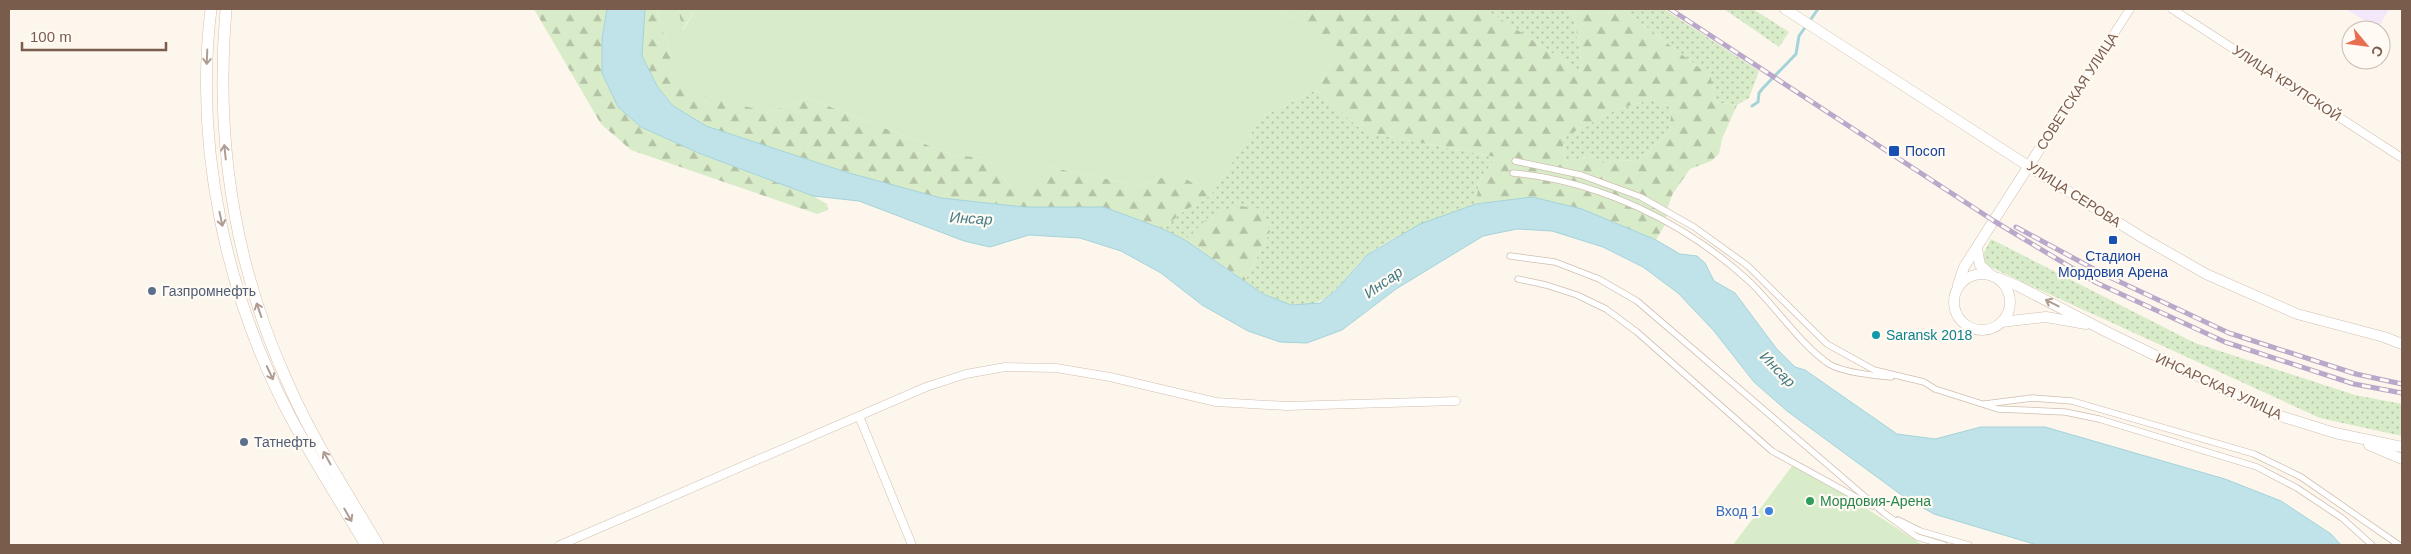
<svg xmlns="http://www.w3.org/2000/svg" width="2411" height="554" viewBox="0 0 2411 554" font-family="Helvetica,sans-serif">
<defs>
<pattern id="grass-dots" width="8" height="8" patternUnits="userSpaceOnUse" patternTransform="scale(1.25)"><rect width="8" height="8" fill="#d8ecc9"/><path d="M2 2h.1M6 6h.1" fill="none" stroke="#b4c2a5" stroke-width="1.8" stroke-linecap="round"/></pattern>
<pattern id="forest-firs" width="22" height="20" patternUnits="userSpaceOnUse" patternTransform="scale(1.25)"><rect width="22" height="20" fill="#d8ecc9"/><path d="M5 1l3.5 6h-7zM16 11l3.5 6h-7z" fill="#b4c2a5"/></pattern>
</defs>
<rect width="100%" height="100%" fill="#fdf6ec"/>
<!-- education -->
<path fill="#f3e8fa" d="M 2345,9 L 2389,9 L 2378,28 Z"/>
<!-- grass -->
<g fill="url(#grass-dots)">
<path d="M 1485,9 L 1569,9 L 1574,17 L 1583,73 Z"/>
<path d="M 1623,9 L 1664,9 L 1759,71 L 1749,98 L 1737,105 L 1715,102 L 1711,77 Z"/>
<path d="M 1724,9 L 1753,9 L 1789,32 L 1779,47 Z"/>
<path d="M 1316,90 L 1364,132 L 1496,157 L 1479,181 L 1476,204 C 1439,218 1402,231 1368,254 C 1357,263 1347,278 1337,288 C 1308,319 1274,303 1245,281 L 1270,232 L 1212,215 L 1185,240 L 1163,229 L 1181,213 L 1211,195 L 1262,117 Z"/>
<path d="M 1653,99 L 1672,108 L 1669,132 L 1638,161 L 1615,160 L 1606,165 L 1593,156 L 1565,161 L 1562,138 L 1618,109 Z"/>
<path d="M 1991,239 L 2195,343 L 2355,395 L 2402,404 L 2402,436 L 2320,418 L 1988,266 L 1981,258 Z"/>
</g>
<!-- forest -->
<g fill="url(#forest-firs)" fill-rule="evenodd">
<path d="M 534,9 L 607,9 L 602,38 L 602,73 L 618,107 L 641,127 L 701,154 L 813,196 L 827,204 L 828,210 L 817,214 L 631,150 L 601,124 Z"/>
<path d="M 645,9 L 656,9 L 676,73 L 768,112 L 808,98 L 953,155 L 988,158 L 1011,187 L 1029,187 L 1045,166 L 1140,186 L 1176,172 L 1211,195 L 1181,213 L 1163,229 L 1104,207 L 1024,207 L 941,198 L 849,173 L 706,126 L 672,105 L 657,86 L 642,56 Z"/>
<path d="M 678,9 L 696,9 L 682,30 Z"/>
<path d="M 1279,9 L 1485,9 L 1583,73 L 1574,17 L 1569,9 L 1623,9 L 1711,77 L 1715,102 L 1737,105 L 1722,139 L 1719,154 L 1711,161 L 1690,169 L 1672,195 L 1667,210 L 1666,223 L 1656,240 L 1582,209 L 1532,197 L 1476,204 L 1479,181 L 1496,157 L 1364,132 L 1316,90 L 1340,48 ZM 1653,99 L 1672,108 L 1669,132 L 1638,161 L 1615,160 L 1606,165 L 1593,156 L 1565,161 L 1562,138 L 1618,109 Z"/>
<path d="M 1240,206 L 1262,209 L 1270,232 L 1245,281 L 1185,240 L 1211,215 Z"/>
</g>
<!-- garden -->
<g fill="#d8ecc9">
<path d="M 656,9 L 678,9 L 683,30 L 696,9 L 1279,9 L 1340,48 L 1316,90 L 1262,117 L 1211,195 L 1176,172 L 1140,186 L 1045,166 L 1029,187 L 1011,187 L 988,158 L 953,155 L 808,98 L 768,112 L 700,95 L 676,73 Z"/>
<path d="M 1795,462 L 1923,545 L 1733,545 Z"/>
</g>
<!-- water -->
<path fill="#bfe3e8" stroke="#a5d3da" d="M 607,9 L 645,9 L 642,56 L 657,86 L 672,105 L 706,126 L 849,173 L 941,198 L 1024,207 L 1104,207 L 1163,229 L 1185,240 L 1263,294 L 1291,305 L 1320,303 L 1336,290 L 1367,255 L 1420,224 L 1476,204 L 1532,197 L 1582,209 L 1656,240 L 1680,254 L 1697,256 L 1705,263 L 1714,281 L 1735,293 L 1776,348 L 1795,367 L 1805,370 L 1897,434 L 1935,439 L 1981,427 L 2045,427 L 2225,479 L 2281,501 L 2331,534 L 2341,545 L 2037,545 L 1934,514 L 1907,499 L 1787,411 L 1754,382 L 1714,331 L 1678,293 L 1643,267 L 1603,247 L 1552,231 L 1517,229 L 1483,236 L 1396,289 L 1342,330 L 1307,343 L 1280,342 L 1248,331 L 1202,305 L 1161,273 L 1121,251 L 1080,238 L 1029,235 L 990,247 L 964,241 L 859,201 L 813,196 L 701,154 L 641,127 L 618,107 L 602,73 L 602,38 Z"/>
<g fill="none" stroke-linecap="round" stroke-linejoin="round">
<!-- stream -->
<path stroke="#a5d3da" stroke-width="3" d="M 1752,106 L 1758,102 L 1759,93 L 1763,88 L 1796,54 L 1799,36 L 1818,9"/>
<defs>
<g id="pedestrian">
<path d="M 1515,161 L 1581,175 L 1641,197 L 1694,227 L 1748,266 L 1827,344 L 1874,370 L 1924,382 L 1935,389 L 1998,409 L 2065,412 L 2099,419 L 2257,467 L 2297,488 L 2342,518 L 2372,545"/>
<path d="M 1513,173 C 1600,181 1686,223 1750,282 C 1775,306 1800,344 1829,364 C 1842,372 1875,376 1891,377"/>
<path d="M 1510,256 L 1555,262 L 1599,279 L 1637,301 L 1884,513 L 1917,537 L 1944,545"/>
<path d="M 1518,279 L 1546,285 L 1577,295 L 1606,309 L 1637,332 L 1772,451 L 1872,506"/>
<path d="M 1985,404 L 2032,398 L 2072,401 L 2254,454 L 2301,477 L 2399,545"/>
<path d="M 1898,520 L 1920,531 L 1969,545"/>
</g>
<g id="minor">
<path d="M 2172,9 L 2402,158"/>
<path d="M 2039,150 L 2130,9"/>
<path d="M 859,416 L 912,545"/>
<path d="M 560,545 L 926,387 L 966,374 L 1005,367 L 1056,368 L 1110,377 L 1216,402 L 1287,406 L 1456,401"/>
</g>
<g id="tertiary">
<path d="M 1785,9 L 2050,180 L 2143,238 L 2206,274 L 2297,314 L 2384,337 L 2402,344"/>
<path d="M 1977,249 L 1980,265 L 1991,275"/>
<circle cx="1982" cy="302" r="28"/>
<path d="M 1998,278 L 2018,286 L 2107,332 L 2280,416 L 2335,433 L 2402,447"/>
<path d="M 1958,285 L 1964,267 L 2039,150"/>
<path d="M 2001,322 L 2046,317 L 2086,324"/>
<path d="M 2369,445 L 2402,459"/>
</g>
<g id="secondary">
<path d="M 211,9 C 194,147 226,296 291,418 C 314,461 341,503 366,545"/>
<path d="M 226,9 C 215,137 233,261 286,379 C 311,437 346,491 378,545"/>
</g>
</defs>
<!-- pedestrian casing -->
<use href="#pedestrian" stroke="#d1beb0" stroke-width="7"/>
<!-- minor casing -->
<use href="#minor" stroke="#d1beb0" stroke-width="9"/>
<!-- tertiary casing -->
<use href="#tertiary" stroke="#d1beb0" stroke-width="11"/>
<!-- secondary casing -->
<use href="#secondary" stroke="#d6c0b0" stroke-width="12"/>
<!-- pedestrian -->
<use href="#pedestrian" stroke="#fff" stroke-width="5.5"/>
<!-- minor -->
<use href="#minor" stroke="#fff" stroke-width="8"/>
<!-- tertiary -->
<use href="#tertiary" stroke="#fff" stroke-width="10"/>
<!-- secondary -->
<use href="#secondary" stroke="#fff" stroke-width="11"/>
<defs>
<g id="rail">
<path d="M 1670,9 L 1994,221 L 2097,283 L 2225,342 L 2354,384 L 2402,393"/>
<path d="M 2016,227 L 2103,274 L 2229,333 L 2356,374 L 2402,384"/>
</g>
</defs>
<!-- rail casing -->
<use href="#rail" stroke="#b9a8c9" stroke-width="5"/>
<!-- rail -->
<use href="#rail" stroke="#fffaf3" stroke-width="3" stroke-dasharray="9" stroke-linecap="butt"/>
</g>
<!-- one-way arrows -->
<defs><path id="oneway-shaft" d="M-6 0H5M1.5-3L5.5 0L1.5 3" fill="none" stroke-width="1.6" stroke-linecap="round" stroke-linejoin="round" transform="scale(1.25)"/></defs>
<g stroke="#af9d94">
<use href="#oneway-shaft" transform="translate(207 57) rotate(92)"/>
<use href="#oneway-shaft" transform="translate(225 152) rotate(-96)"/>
<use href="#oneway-shaft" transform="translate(221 219) rotate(78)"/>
<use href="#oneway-shaft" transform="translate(2052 303) rotate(-153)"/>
<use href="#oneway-shaft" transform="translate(259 310) rotate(-109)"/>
<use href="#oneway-shaft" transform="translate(270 373) rotate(65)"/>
<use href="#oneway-shaft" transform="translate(327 458) rotate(-119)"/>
<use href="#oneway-shaft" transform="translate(348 515) rotate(60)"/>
</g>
<!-- markers -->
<g fill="#1a4fb4" stroke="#fffaf3" stroke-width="2">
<rect x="1888" y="145" width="12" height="12" rx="2.5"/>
<rect x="2108" y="235" width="10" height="10" rx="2.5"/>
</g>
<g fill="#5c6f8a" stroke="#fffaf3" stroke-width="2">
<circle cx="152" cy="291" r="5"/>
<circle cx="244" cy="442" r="5"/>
</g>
<circle fill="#0f9aa8" stroke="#fffaf3" stroke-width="2" cx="1876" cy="335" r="5"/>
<circle fill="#2e9e5b" stroke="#fffaf3" stroke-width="2" cx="1810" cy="501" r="5"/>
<circle fill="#3f7fe0" stroke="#fffaf3" stroke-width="2" cx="1769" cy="511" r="5"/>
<g text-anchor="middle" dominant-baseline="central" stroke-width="4.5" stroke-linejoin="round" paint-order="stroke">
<!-- street labels -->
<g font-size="14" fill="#7a5c4d" stroke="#fffaf3">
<text transform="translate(2287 83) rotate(33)">УЛИЦА КРУПСКОЙ</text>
<text transform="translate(2077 91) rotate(-57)">СОВЕТСКАЯ УЛИЦА</text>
<text transform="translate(2074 194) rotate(33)">УЛИЦА СЕРОВА</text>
<text transform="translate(2219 386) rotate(25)">ИНСАРСКАЯ УЛИЦА</text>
</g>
<!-- transit labels -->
<g font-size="14" fill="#164399" stroke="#fffaf3" text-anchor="start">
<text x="1905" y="151">Посоп</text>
<text x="2113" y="256" text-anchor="middle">Стадион<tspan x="2113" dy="16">Мордовия Арена</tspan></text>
</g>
<!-- service labels -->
<g font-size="14" fill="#4e5e75" stroke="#fffaf3" text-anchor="start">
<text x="162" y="291">Газпромнефть</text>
<text x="254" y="442">Татнефть</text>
</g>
<!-- culture labels -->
<g font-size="14" fill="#0d838f" stroke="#fffaf3" text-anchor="start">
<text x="1886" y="335">Saransk 2018</text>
</g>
<!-- leisure labels -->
<g font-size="14" fill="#27864d" stroke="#fffaf3" text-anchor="start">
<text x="1820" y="501">Мордовия-Арена</text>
</g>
<!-- shop labels -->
<g font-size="14" fill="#366cbe" stroke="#fffaf3" text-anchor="end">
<text x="1759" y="511">Вход 1</text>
</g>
<!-- water labels -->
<g font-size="15" font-style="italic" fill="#437c86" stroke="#fffaf3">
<text transform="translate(971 218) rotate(3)">Инсар</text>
<text transform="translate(1383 282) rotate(-35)">Инсар</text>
<text transform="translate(1778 369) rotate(46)">Инсар</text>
</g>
</g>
<!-- border -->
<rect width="2411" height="554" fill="none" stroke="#7a5c4d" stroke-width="20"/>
<!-- north arrow -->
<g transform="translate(2366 45) rotate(119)"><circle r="24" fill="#fffaf3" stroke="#cabbb1"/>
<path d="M0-4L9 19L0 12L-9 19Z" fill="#e76f51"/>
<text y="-8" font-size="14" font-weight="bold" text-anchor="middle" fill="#7a5c4d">С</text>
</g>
<!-- scale -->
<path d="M22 42v8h144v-8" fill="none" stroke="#7a5c4d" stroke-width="2.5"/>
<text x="30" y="42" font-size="15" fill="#7a5c4d" stroke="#fffaf3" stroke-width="4" paint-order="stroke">100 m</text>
</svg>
